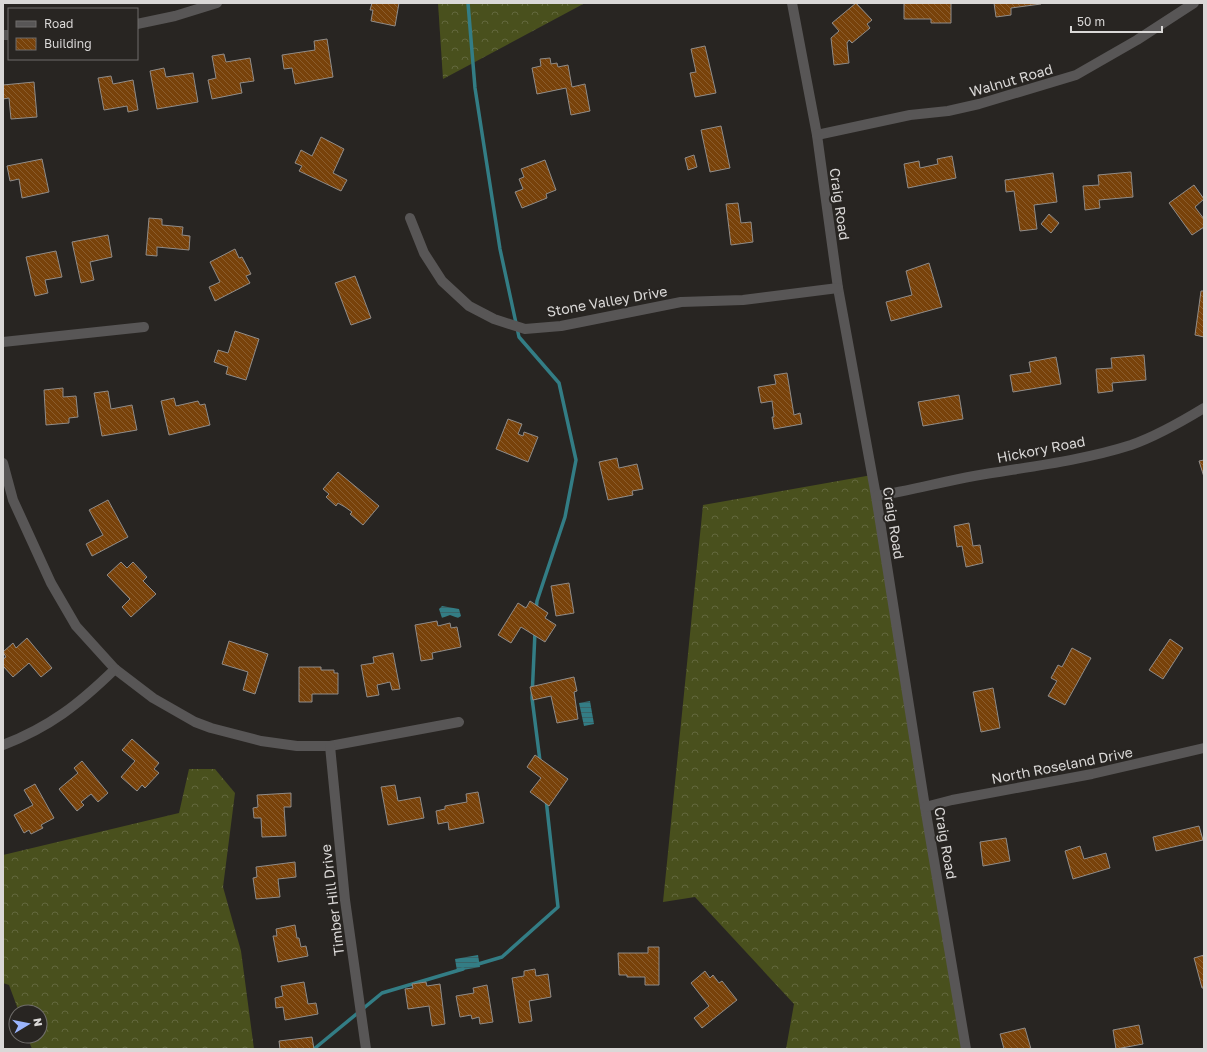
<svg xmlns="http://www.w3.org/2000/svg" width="1207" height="1052" viewBox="0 0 1207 1052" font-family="'Golos Text',sans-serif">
<defs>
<pattern id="forest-crowns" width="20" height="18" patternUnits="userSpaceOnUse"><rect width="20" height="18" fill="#49501d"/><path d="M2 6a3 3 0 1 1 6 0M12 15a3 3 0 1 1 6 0" fill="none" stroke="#63683d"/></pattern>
<pattern id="water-rules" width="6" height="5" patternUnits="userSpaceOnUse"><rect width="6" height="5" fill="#337d85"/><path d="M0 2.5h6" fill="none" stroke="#396569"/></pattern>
<pattern id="building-back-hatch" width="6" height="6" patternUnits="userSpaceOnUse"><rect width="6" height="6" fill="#78420a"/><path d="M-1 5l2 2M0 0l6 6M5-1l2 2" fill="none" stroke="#8b5d2d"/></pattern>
</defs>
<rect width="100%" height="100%" fill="#282522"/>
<!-- forest -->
<g fill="url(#forest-crowns)">
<path d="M 438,3 L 585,3 L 443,79 Z"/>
<path d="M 872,475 L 967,1049 L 786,1049 L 794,1004 L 695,897 L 663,902 L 703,505 Z"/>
<path d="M 189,769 L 215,769 L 235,793 L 223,887 L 241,951 L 254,1049 L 32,1049 L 27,1036 L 40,1036 L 40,1012 L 19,1012 L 9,985 L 3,983 L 3,855 L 179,813 Z"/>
</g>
<!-- water -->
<g fill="url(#water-rules)">
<path d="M 442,606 L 459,609 L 461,616 L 458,618 L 450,615 L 442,618 L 439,609 Z"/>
<path d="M 590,701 L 594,724 L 584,726 L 579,703 Z"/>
<path d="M 478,955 L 480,967 L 457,971 L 455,959 Z"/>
</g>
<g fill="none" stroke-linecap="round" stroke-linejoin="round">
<!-- stream -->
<g stroke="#337d85" stroke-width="3.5">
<path d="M 468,3 L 475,88 L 500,249 L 519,337 L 559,383 L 576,460 L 565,517 L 537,601 L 536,610"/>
<path d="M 535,632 L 532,698 L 540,761"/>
<path d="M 475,965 L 502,957 L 558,907 L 546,799"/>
<path d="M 314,1049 L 382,993 L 463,969"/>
</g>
</g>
<!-- building -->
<g fill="url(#building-back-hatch)" stroke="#908c89">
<path d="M 372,3 L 399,3 L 395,26 L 371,21 L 373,10 L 370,10 Z"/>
<path d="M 856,3 L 872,20 L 867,24 L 870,28 L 852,43 L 849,40 L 847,43 L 849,63 L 834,65 L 831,38 L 839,31 L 832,23 Z"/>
<path d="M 904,3 L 951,3 L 951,23 L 931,23 L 931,19 L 904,19 Z"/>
<path d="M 994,3 L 1041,3 L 1041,4 L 1011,8 L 1011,15 L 996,17 Z"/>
<path d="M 327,39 L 333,77 L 295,84 L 292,68 L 284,69 L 282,55 L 315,50 L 314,41 Z"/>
<path d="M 705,46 L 716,93 L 695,97 L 690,73 L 696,72 L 691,49 Z"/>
<path d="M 224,54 L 226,62 L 250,58 L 254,81 L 240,83 L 242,93 L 212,99 L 208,80 L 216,78 L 212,56 Z"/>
<path d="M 550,58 L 551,64 L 557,63 L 558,67 L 568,65 L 572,87 L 585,84 L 590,111 L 571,115 L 566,88 L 537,94 L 532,68 L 541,66 L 540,59 Z"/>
<path d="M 164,68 L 166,77 L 193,73 L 198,102 L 157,109 L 150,71 Z"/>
<path d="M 111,76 L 113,84 L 133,80 L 138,110 L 128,112 L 127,106 L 104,110 L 98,78 Z"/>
<path d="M 34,82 L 37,117 L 11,119 L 9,98 L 3,99 L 3,85 Z"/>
<path d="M 721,126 L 730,168 L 710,172 L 701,130 Z"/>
<path d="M 321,137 L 344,149 L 333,173 L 347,180 L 341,191 L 299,171 L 302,166 L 295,163 L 301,150 L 312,156 Z"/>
<path d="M 694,155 L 697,167 L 688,170 L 685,158 Z"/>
<path d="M 952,156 L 956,178 L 908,188 L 904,164 L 919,161 L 920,168 L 938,164 L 937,159 Z"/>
<path d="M 42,159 L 49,192 L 22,198 L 19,179 L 10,181 L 7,166 Z"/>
<path d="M 545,160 L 556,190 L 546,194 L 547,198 L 522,208 L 515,192 L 523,189 L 519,179 L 524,177 L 521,169 Z"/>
<path d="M 1131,172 L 1133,197 L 1099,200 L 1100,208 L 1085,210 L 1083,186 L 1099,185 L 1098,175 Z"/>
<path d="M 1053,173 L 1057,202 L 1034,205 L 1037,229 L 1020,231 L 1014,191 L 1006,192 L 1005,180 Z"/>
<path d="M 1194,185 L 1204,199 L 1195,207 L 1204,219 L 1204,227 L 1192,235 L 1169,203 Z"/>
<path d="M 738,203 L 741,223 L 751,222 L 753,242 L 731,245 L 726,204 Z"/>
<path d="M 1049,214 L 1059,223 L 1051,233 L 1041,224 Z"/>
<path d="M 149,218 L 162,219 L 162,225 L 183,227 L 182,235 L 190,236 L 189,250 L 157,247 L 157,256 L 146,255 Z"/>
<path d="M 108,235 L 112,257 L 90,262 L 94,280 L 81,283 L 72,242 Z"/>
<path d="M 235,249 L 239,258 L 242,257 L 251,274 L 246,276 L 250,283 L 215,301 L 209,287 L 220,282 L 210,262 Z"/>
<path d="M 56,251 L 62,277 L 45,280 L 48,293 L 35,296 L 26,257 Z"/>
<path d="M 929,263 L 942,307 L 891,321 L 886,302 L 912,295 L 906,271 Z"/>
<path d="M 355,276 L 371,318 L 351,325 L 335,283 Z"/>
<path d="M 1201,291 L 1204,291 L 1204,337 L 1195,335 Z"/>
<path d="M 235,331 L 259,339 L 246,380 L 226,374 L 228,367 L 214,362 L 218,350 L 228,353 Z"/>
<path d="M 1144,355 L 1146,380 L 1112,383 L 1113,391 L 1098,393 L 1096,369 L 1112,368 L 1111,358 Z"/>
<path d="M 1056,357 L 1061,384 L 1013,392 L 1010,375 L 1031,372 L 1029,362 Z"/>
<path d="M 787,373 L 794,415 L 800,413 L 802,424 L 774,429 L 772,417 L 774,417 L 772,401 L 761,403 L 758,387 L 776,384 L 774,375 Z"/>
<path d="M 63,388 L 63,397 L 76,396 L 78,417 L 69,418 L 69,423 L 46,425 L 44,390 Z"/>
<path d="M 108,391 L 111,409 L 132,405 L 137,430 L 102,436 L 94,393 Z"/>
<path d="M 959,395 L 963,419 L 923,426 L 918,402 Z"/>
<path d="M 174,398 L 176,406 L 198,401 L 200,405 L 205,404 L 210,425 L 169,435 L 161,401 Z"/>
<path d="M 508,419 L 522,424 L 518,434 L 523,436 L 524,432 L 538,437 L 528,462 L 496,449 Z"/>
<path d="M 617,458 L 619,468 L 637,464 L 643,489 L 632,491 L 633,495 L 608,500 L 599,462 Z"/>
<path d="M 1204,460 L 1204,477 L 1199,461 Z"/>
<path d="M 338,472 L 379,506 L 363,525 L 350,514 L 352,512 L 345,507 L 338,503 L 336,506 L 326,497 L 329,494 L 323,489 Z"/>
<path d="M 108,500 L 128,537 L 92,556 L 86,544 L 103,535 L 89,510 Z"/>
<path d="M 969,523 L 973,546 L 980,545 L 983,563 L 966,567 L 962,546 L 957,547 L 954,526 Z"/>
<path d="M 121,562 L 127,568 L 133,562 L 147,577 L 143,581 L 156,594 L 131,617 L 122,607 L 130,599 L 107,575 Z"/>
<path d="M 569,583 L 574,613 L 556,616 L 551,586 Z"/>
<path d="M 530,601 L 548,613 L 545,618 L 556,625 L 545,642 L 521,627 L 511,643 L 498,635 L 518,603 L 526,608 Z"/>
<path d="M 437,621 L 438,626 L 450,623 L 451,628 L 457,627 L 461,647 L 432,653 L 433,659 L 421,661 L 415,625 Z"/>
<path d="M 27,638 L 52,668 L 41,677 L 29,663 L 13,677 L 3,666 L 3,659 L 6,657 L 3,652 L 13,643 L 16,648 Z"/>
<path d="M 1170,639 L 1183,648 L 1163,679 L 1149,670 Z"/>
<path d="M 229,641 L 268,654 L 255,694 L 243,690 L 248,672 L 222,664 Z"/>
<path d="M 1072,648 L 1091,658 L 1065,705 L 1048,696 L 1057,681 L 1051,678 L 1058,665 L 1062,667 Z"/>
<path d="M 393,653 L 400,689 L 392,690 L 390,682 L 377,685 L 379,695 L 367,697 L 361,665 L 374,663 L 373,657 Z"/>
<path d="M 299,667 L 321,667 L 321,670 L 334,670 L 334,673 L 338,673 L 338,694 L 312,694 L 312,702 L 299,702 Z"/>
<path d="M 574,677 L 577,691 L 574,692 L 578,719 L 557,723 L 551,696 L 533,700 L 530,687 Z"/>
<path d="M 993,688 L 1000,728 L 981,732 L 973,692 Z"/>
<path d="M 132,739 L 159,763 L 154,769 L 159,773 L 145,788 L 142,785 L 137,791 L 121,777 L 135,761 L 122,750 Z"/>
<path d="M 535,755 L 568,779 L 549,806 L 530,792 L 541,778 L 527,767 Z"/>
<path d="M 82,761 L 108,793 L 98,802 L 91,794 L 81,802 L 84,805 L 77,811 L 59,789 L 78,773 L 74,768 Z"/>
<path d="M 35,784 L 54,818 L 41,825 L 43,828 L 31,834 L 29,830 L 24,833 L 14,815 L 33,805 L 24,790 Z"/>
<path d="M 395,785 L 398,801 L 420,797 L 424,818 L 388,825 L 381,787 Z"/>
<path d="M 478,792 L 484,823 L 449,830 L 448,822 L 438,824 L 436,811 L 445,809 L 445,806 L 467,802 L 466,794 Z"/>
<path d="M 291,793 L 291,807 L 284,807 L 286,836 L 262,837 L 261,818 L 254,818 L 253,808 L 258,807 L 257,795 Z"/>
<path d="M 1199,826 L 1203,840 L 1156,851 L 1153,837 Z"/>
<path d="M 1006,838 L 1010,861 L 983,866 L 980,842 Z"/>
<path d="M 1080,846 L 1084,859 L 1106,853 L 1110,868 L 1073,879 L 1065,851 Z"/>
<path d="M 295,862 L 296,877 L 278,879 L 280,897 L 256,899 L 253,878 L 257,877 L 256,867 Z"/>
<path d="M 295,925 L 297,938 L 299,938 L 301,947 L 306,946 L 308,956 L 278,962 L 273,936 L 277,936 L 276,929 Z"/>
<path d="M 648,947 L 659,947 L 659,985 L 645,985 L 645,977 L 627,977 L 627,975 L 619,975 L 618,953 L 648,953 Z"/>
<path d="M 1204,955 L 1204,988 L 1202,988 L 1194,958 Z"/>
<path d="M 535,969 L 536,976 L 548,974 L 551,997 L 529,1001 L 532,1021 L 519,1023 L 512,978 L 524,976 L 524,971 Z"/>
<path d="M 705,971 L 710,978 L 713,975 L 719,983 L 722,981 L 737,1000 L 702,1028 L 694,1018 L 709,1006 L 691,983 Z"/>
<path d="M 304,982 L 308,1004 L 316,1003 L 318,1014 L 285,1020 L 283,1007 L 276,1008 L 275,998 L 283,996 L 281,986 Z"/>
<path d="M 426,982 L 427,986 L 440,984 L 445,1024 L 432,1026 L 429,1006 L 408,1009 L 405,989 L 413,988 L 412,984 Z"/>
<path d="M 487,985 L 493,1022 L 480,1024 L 479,1017 L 472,1019 L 471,1015 L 460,1017 L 456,996 L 474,993 L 473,988 Z"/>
<path d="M 1139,1025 L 1143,1044 L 1116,1049 L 1113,1030 Z"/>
<path d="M 1025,1028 L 1031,1049 L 1004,1049 L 1000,1034 Z"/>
<path d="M 312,1037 L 314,1049 L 280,1049 L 279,1041 Z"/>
</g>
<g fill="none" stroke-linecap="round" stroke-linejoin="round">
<!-- minor -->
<g stroke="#585656" stroke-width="10">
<path d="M 792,3 L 817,135 L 838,288 L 876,496 L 925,807 L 966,1049"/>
<path d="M 137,24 L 175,16 L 217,3"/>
<path d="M 3,35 L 9,35"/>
<path d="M 817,135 L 910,115 L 948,111 L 979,104 L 1076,75 L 1137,40 L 1194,3"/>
<path d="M 410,218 L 424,253 L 442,281 L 469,306 L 494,319 L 525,329 L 561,326 L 681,302 L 743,300 L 838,288"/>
<path d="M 3,342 L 144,327"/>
<path d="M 3,463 L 13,500 L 51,583 L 76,626 L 115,669 L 153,698 L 195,722 L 211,728 L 261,741 L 297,746 L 330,746 L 459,722"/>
<path d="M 876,496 C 909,491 941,482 974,476 C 1026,467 1081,461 1131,445 C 1157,436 1181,422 1204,408"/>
<path d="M 3,745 C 50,727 79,704 115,669"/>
<path d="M 330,746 L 345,900 L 366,1049"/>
<path d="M 925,807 L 952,800 L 1092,774 L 1204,748"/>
</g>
</g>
<g text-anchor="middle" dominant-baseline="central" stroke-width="4" stroke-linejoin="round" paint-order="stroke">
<!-- street labels -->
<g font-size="14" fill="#dad8d7" stroke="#282522">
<text transform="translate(1011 80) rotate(-16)">Walnut Road</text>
<text transform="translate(840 204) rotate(82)">Craig Road</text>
<text transform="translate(607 301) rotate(-10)">Stone Valley Drive</text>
<text transform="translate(1041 449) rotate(-11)">Hickory Road</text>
<text transform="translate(894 523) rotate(81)">Craig Road</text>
<text transform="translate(1062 765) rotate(-11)">North Roseland Drive</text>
<text transform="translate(946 843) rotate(80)">Craig Road</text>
<text transform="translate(332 900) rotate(-97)">Timber Hill Drive</text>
</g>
</g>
<!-- border -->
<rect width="1207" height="1052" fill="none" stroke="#dad8d7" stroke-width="8"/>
<!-- legend -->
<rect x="8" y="8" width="130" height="52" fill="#282522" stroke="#6f6d6a"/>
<rect x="16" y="21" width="20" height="6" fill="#585656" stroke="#6f6d6a"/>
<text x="44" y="28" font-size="12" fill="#dad8d7">Road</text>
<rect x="16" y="38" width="20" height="12" fill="url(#building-back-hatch)" stroke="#6f6d6a"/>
<text x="44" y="48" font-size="12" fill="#dad8d7">Building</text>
<!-- north arrow -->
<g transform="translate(28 1024) rotate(80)"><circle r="19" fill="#282522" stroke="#6f6d6a"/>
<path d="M0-3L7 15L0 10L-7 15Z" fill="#9bb5fd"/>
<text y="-6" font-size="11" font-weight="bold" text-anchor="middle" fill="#dad8d7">N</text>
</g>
<!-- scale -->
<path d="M1071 26v6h91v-6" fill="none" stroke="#dad8d7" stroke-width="2"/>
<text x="1077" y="26" font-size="12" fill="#dad8d7" stroke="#282522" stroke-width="3" paint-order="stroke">50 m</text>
</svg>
